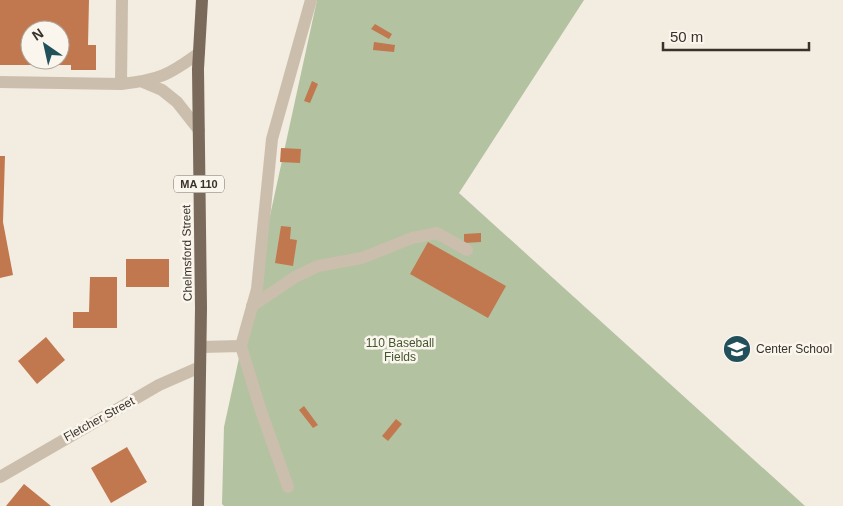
<svg xmlns="http://www.w3.org/2000/svg" width="843" height="506" viewBox="0 0 843 506" font-family="Arial,sans-serif">
<rect width="100%" height="100%" fill="#f3ece0"/>
<!-- green -->
<path fill="#b3c2a0" d="M 317,0 L 584,0 L 459,193 L 805,506 L 224,506 L 222,504 L 224,427 Z"/>
<!-- building -->
<g fill="#c2784e" fill-rule="evenodd">
<path d="M 0,0 L 89,0 L 88,45 L 96,45 L 96,70 L 71,70 L 71,65 L 0,65 ZM 30,30 L 60,30 L 60,60 L 30,60 Z"/>
<path d="M 375,24 L 392,34 L 389,39 L 371,29 Z"/>
<path d="M 374,42 L 395,45 L 394,52 L 373,50 Z"/>
<path d="M 312,81 L 318,84 L 310,103 L 304,101 Z"/>
<path d="M 281,148 L 301,149 L 300,163 L 280,162 Z"/>
<path d="M 0,156 L 5,156 L 3,222 L 13,275 L 0,278 Z"/>
<path d="M 281,226 L 291,227 L 290,239 L 297,240 L 293,266 L 275,263 Z"/>
<path d="M 481,233 L 481,242 L 464,243 L 464,234 Z"/>
<path d="M 428,242 L 506,286 L 488,318 L 410,274 Z"/>
<rect x="126" y="259" width="43" height="28"/>
<path d="M 90,277 L 117,277 L 117,328 L 73,328 L 73,312 L 89,312 Z"/>
<path d="M 46,337 L 65,360 L 37,384 L 18,361 Z"/>
<path d="M 304,406 L 318,425 L 313,428 L 299,410 Z"/>
<path d="M 396,419 L 402,424 L 388,441 L 382,436 Z"/>
<path d="M 127,447 L 147,482 L 111,503 L 91,468 Z"/>
<path d="M 24,484 L 51,506 L 6,506 Z"/>
</g>
<g fill="none" stroke-linecap="round" stroke-linejoin="round">
<!-- minor -->
<g stroke="#cbbeac" stroke-width="12">
<path d="M 0,82 L 121,84 L 122,0"/>
<path d="M 143,82 L 162,90 L 177,102 L 199,130"/>
<path d="M 121,84 C 159,80 169,75 199,53"/>
<path d="M 252,306 L 295,277 L 318,266 L 362,258 L 412,238 L 437,233 L 467,250"/>
<path d="M 241,346 L 257,289 L 272,139 L 311,0"/>
<path d="M 201,347 L 241,346 L 260,408 L 288,487"/>
<path d="M 0,477 L 159,385 L 200,367"/>
</g>
<!-- major -->
<path stroke="#7a6a5c" stroke-width="12" d="M 198,506 L 201,308 L 198,69 L 202,0"/>
</g>
<!-- icons -->
<defs>
<symbol id="school-disc" viewBox="-11 -11 22 22"><circle r="9.5" fill="#21505a" stroke="#faf5ed"/><path d="M0-5L7-2L0 1L-7-2ZM-4 1L0 2.5L4 1V4Q0 6-4 4Z" fill="#fff"/></symbol>
</defs>
<g fill-rule="evenodd">
<use href="#school-disc" x="721" y="333" width="32" height="32"/>
</g>
<g text-anchor="middle" dominant-baseline="central" stroke-width="5" stroke-linejoin="round" paint-order="stroke">
<!-- shield labels -->
<rect fill="#faf5ed" stroke="#736c65" stroke-width="1" x="174" y="175.5" width="50" height="17" rx="4"/>
<g font-size="11" font-weight="bold" fill="#39312b">
<text x="199" y="184">MA 110</text>
</g>
<!-- street labels -->
<g font-size="12" fill="#39312b" stroke="#faf5ed">
<text transform="translate(187 253) rotate(-91)">Chelmsford Street</text>
<text transform="translate(99 419) rotate(-29)">Fletcher Street</text>
</g>
<!-- park labels -->
<g font-size="12" fill="#44572f" stroke="#faf5ed">
<text x="400" y="343">110 Baseball<tspan x="400" dy="14">Fields</tspan></text>
</g>
<!-- poi labels -->
<g font-size="12" fill="#39312b" stroke="#faf5ed" text-anchor="start">
<text x="756" y="349">Center School</text>
</g>
</g>
<!-- north arrow -->
<g transform="translate(45 45) rotate(326)"><circle r="24" fill="#faf5ed" stroke="#ada79f"/>
<path d="M0-4L9 19L0 12L-9 19Z" fill="#21505a"/>
<text y="-8" font-size="14" font-weight="bold" text-anchor="middle" fill="#39312b">N</text>
</g>
<!-- scale -->
<path d="M663 42v8h146v-8" fill="none" stroke="#39312b" stroke-width="2.5"/>
<text x="670" y="42" font-size="15" fill="#39312b" stroke="#faf5ed" stroke-width="4" paint-order="stroke">50 m</text>
</svg>
